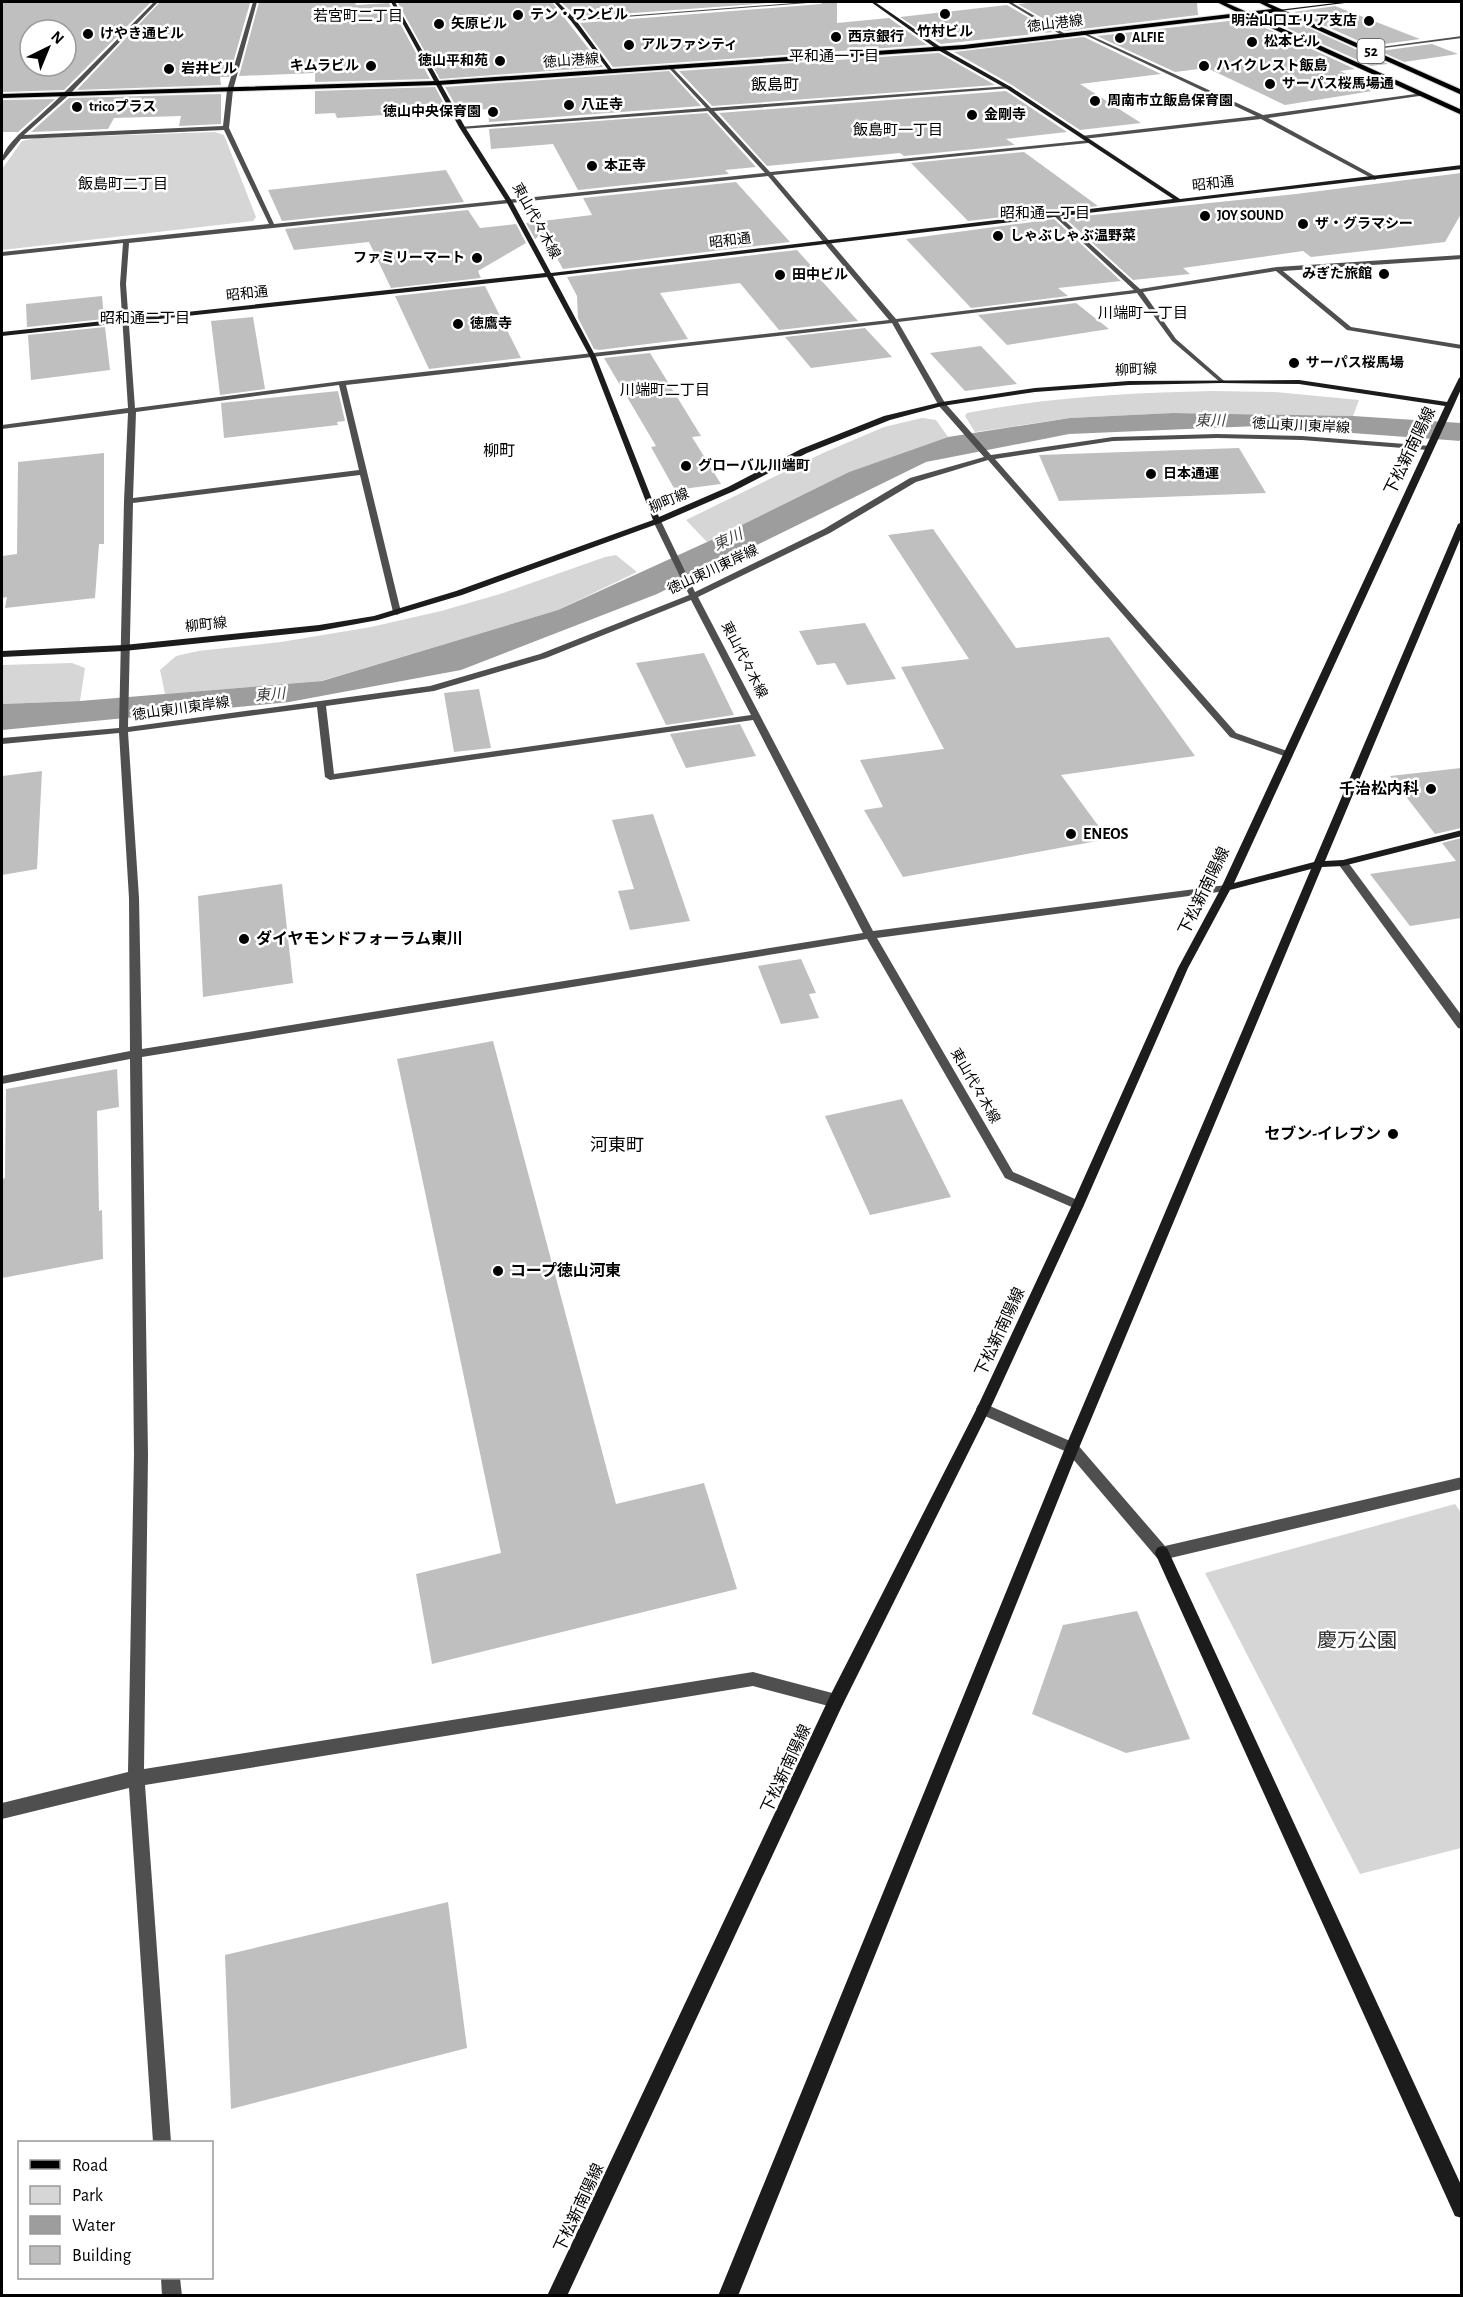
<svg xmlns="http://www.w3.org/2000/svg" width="1463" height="2297" viewBox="0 0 1463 2297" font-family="'Alegreya Sans','Noto Sans JP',sans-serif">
<rect width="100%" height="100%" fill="#fff"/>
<!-- green -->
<g fill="#d6d6d6">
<path d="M 215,132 L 224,135 L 256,217 L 253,221 L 2,250 L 2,169 L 22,141 L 37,138 Z"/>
<path d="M 1211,391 L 1275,392 L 1359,400 L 1353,416 L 1173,413 L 1070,418 L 975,432 L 965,416 L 967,413 C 1048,397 1129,393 1211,391 Z"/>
<path d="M 922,418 L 936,420 L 948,437 L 849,472 L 707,542 L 686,520 L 823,453 L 884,427 Z"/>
<path d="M 616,555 L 637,572 L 558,610 L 321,681 L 165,694 L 160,670 L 176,656 L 198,651 L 281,642 L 371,627 L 441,611 L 500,594 L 605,557 Z"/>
<path d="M 72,663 L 85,668 L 80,701 L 2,704 L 2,665 Z"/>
<path d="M 1455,1504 L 1462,1514 L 1461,1848 L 1360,1874 L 1205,1573 Z"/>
</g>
<!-- water -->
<path fill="#9d9d9d" d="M 1173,413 L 1353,416 L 1461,423 L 1461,441 L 1258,426 L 1069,434 L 926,462 L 657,594 L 461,670 L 289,702 L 2,730 L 2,704 L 80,701 L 322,681 L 558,610 L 707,542 L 849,472 L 948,437 L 1070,418 Z"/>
<!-- building -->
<g fill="#bfbfbf" fill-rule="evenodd">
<path d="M 2,2 L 151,2 L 64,90 L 2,92 ZM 30,30 L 66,30 L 66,66 L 30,66 Z"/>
<path d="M 160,2 L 250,3 L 229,77 L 220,77 L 221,85 L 77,90 Z"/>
<path d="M 259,2 L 355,2 L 356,5 L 389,3 L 430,79 L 315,82 L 315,73 L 239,76 Z"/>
<path d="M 413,2 L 552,2 L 603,67 L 440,79 L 398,3 Z"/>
<path d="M 561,2 L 784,2 L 577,17 Z"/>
<path d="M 823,2 L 837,2 L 837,23 L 889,18 L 927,45 L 613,67 L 580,23 L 821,4 Z"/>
<path d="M 1037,2 L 1197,2 L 1198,15 L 1065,31 L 1018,4 Z"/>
<path d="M 1007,5 L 1053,32 L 941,44 L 900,17 Z"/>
<path d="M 1335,6 L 1420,39 L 1370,46 L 1294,12 Z"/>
<path d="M 1278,14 L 1388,64 L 1371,66 L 1262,17 Z"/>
<path d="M 1246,19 L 1355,69 L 1340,71 L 1379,90 L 1285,105 L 1207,68 L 1175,72 L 1097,36 Z"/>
<path d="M 1084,37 L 1161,74 L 1080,84 L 1141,123 L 1080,130 L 1012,85 L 954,52 Z"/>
<path d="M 1432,44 L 1458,54 L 1404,62 L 1380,51 Z"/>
<path d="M 939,53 L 995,85 L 712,106 L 679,71 Z"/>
<path d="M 669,71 L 701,106 L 489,122 L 488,109 L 459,111 L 445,87 Z"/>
<path d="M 435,87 L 448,111 L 337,118 L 335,113 L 315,114 L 315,91 Z"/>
<path d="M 1006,91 L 1067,132 L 1006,139 L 1015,145 L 904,156 L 900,153 L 767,166 L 719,113 Z"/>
<path d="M 221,94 L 221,124 L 179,126 L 181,116 L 114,118 L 108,129 L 31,132 L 69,98 Z"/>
<path d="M 55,99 L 18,132 L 2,132 L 2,100 Z"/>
<path d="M 707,113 L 756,167 L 725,170 L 729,174 L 578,190 L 553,144 L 491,149 L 489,129 Z"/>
<path d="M 1024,152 L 1098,206 L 968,221 L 911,163 Z"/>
<path d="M 446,170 L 464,202 L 282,221 L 268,190 Z"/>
<path d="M 1461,173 L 1461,214 L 1445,242 L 1311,257 L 1303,251 L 1183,268 L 1190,274 L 1133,280 L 1065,218 L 1296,194 Z"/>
<path d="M 736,182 L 790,242 L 563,269 L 554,253 L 551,252 L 540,235 L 535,239 L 526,223 L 592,215 L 583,198 Z"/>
<path d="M 468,210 L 480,228 L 516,224 L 526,243 L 478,271 L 481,278 L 391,288 L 369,242 L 294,250 L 285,229 Z"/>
<path d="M 1054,219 L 1121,281 L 1058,288 L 1068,296 L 971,308 L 906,239 Z"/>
<path d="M 797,250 L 823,279 L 820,279 L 858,321 L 779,330 L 740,283 L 660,293 L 688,339 L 599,350 L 594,349 L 578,318 L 577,296 L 567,277 Z"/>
<path d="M 485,286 L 521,358 L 429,369 L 395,296 Z"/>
<path d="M 102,296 L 104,319 L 27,327 L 26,304 Z"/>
<path d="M 1076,303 L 1109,329 L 1007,345 L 978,315 Z"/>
<path d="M 253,317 L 265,389 L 220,395 L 211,321 Z"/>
<path d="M 105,327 L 110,370 L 31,380 L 28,335 Z"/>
<path d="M 865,328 L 892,357 L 811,368 L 785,337 Z"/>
<path d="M 981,346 L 1017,384 L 965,391 L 930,353 Z"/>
<path d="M 650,353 L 701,436 L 692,437 L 721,484 L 675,490 L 651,447 L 656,446 L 604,358 Z"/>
<path d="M 338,391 L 345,421 L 337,422 L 338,425 L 224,438 L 221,403 Z"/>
<path d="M 1239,448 L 1266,493 L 1059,501 L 1039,455 Z"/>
<path d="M 104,453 L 104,544 L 99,544 L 95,598 L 5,608 L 7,597 L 2,598 L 2,556 L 17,554 L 18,462 Z"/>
<path d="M 933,529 L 1016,648 L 1109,637 L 1195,756 L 1061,775 L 1108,839 L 903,877 L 864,810 L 883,807 L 860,760 L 944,749 L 901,667 L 969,659 L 888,535 Z"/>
<path d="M 865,623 L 896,679 L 847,685 L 835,663 L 817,665 L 799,631 Z"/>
<path d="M 704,653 L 734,715 L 666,725 L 636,663 Z"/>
<path d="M 479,689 L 491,748 L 454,752 L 444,693 Z"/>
<path d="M 740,724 L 756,756 L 686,768 L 670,734 Z"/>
<path d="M 1461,768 L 1461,828 L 1435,834 L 1390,776 Z"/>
<path d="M 42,771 L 37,869 L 2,875 L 2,776 Z"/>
<path d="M 653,814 L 690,921 L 630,930 L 618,891 L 634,889 L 612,820 Z"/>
<path d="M 1461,838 L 1461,918 L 1410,926 L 1370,874 L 1456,861 L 1442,843 Z"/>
<path d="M 282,884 L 293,983 L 203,997 L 198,896 Z"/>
<path d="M 801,959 L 816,993 L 809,994 L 819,1018 L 781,1024 L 758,966 Z"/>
<path d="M 493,1041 L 616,1504 L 704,1483 L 737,1589 L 432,1664 L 416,1574 L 501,1553 L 397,1059 Z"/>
<path d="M 117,1069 L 119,1107 L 97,1111 L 99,1211 L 102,1210 L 103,1259 L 2,1278 L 2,1179 L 5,1178 L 6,1089 Z"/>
<path d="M 902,1099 L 951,1197 L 870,1215 L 825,1116 Z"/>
<path d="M 1137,1611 L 1190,1739 L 1126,1753 L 1032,1714 L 1063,1625 Z"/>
<path d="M 448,1902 L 467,2048 L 231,2109 L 225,1955 Z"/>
</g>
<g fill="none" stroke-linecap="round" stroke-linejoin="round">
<defs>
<path id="primary" d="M 1217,2 L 1224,2 L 1247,12 L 1272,9 L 1258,2 L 1265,2 L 1462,90 L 1462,95 L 1278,12 L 1253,15 L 1462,110 L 1462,115 L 1245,16 L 964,49 L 438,85 L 2,98 L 2,94 L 438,81 L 964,45 L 1239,13 Z"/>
</defs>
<!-- primary casing -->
<use href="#primary" stroke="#dbdbdb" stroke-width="2"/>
<!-- street -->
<g fill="#4f4f4f" fill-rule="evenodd">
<path d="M 154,2 L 158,2 L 69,95 L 24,135 L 223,126 L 227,90 L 253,2 L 257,2 L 233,90 L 229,128 L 274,224 L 765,173 L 708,111 L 462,129 L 459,127 L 706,108 L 668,67 L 670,65 L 711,108 L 1009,86 L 1012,88 L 714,111 L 770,172 L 1090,140 L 1088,143 L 773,175 L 896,319 L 1134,290 L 1053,215 L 1055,212 L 1140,289 L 1277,267 L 1462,255 L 1462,259 L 1283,271 L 1351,327 L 1462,345 L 1462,349 L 1347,330 L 1276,271 L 1143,292 L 1176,339 L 1223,380 L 1225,381 L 1221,383 L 1172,341 L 1137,293 L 898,322 L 945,403 L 991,455 L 1113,437 L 1217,434 L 1302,436 L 1431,446 L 1432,448 L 1428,450 L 1302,440 L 1217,438 L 1113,441 L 995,459 L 1236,733 L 1290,752 L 1290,756 L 1284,756 L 1230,737 L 988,460 L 916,482 L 830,533 L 698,597 L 873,931 L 1226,885 L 1231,888 L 1226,891 L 877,938 L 1013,1172 L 1082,1202 L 1084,1205 L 1082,1208 L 1074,1208 L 1005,1178 L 867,939 L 142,1057 L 148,1455 L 144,1769 L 753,1672 L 836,1694 L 842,1696 L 844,1701 L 842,1706 L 836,1708 L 753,1686 L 145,1785 L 171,2142 L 153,2142 L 129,1788 L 2,1819 L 2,1803 L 128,1772 L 134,1455 L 130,1059 L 2,1084 L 2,1076 L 130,1051 L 129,898 L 119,733 L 2,744 L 2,738 L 119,728 L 124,501 L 128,413 L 2,429 L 2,425 L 128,408 L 120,284 L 123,243 L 2,256 L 2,252 L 269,224 L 224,130 L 21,139 L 4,160 L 2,161 C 2,147 26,128 36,119 C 77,82 115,41 154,2 ZM 768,176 L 889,320 L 342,381 L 135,408 L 126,284 L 129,243 ZM 892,323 L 939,406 L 984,457 L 910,478 L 824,529 L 695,592 L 661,521 L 654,519 L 653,521 L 689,595 L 540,654 L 430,686 L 128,727 L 133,503 L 360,475 L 393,612 L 397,615 L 401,612 L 346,385 ZM 339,385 L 359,470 L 133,498 L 136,412 ZM 691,600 L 751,715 L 334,774 L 326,706 L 434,691 L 546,658 ZM 317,707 L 325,777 L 330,780 L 753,720 L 863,933 L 142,1049 L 139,898 L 128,732 Z"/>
<path d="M 807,2 L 821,2 L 573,21 L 571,20 Z"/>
<path d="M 1007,2 L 1011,2 L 1067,35 L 1063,36 Z"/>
<path d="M 1081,31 L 1263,115 L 1423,93 L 1426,95 L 1268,118 L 1377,177 L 1375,180 L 1261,119 L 1083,139 L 1081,136 L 1256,116 L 1081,33 Z"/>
<path d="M 1462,36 L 1462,38 L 1368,50 L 1366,49 Z"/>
<path d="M 1343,860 L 1347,861 L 1462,1016 L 1462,1029 L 1458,1028 L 1339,865 L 1339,861 Z"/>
<path d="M 983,1403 L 1077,1444 L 1165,1546 L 1462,1477 L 1462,1489 L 1162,1560 L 1157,1558 L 1067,1452 L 978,1413 L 976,1409 L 978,1405 Z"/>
<path d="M 161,2278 L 180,2278 L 182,2296 L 162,2296 Z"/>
</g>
<!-- secondary -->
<g fill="#1c1c1c" fill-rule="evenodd">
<path d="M 391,2 L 395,2 L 465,127 L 512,201 L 551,273 L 1173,199 L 1007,89 L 938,50 L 871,2 L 875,2 L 942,48 L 1011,87 L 1180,199 L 1462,165 L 1462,169 L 553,276 L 596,357 L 659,517 L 728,487 L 801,449 L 884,416 L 942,402 L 1035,388 L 1129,381 L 1299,380 L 1447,402 L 1459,378 L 1462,376 L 1462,387 L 1454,405 L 1234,883 L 1314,862 L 1458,524 L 1462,522 L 1462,535 L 1325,861 L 1343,860 L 1462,830 L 1462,836 L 1343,866 L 1322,867 L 1079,1448 L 738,2296 L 718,2296 L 1065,1448 L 1311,869 L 1230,890 L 1188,968 L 1084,1205 L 990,1409 L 842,1706 L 567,2296 L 547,2296 L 830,1696 L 977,1408 L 1072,1205 L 1178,968 L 1221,888 L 1445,406 L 1299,384 L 1221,383 L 1129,385 L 1035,392 L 942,406 L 890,420 L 807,453 L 734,491 L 660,523 L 462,595 L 378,620 L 319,631 L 124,651 L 2,657 L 2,651 L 124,645 L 319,625 L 374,616 L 456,591 L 653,520 L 590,357 L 547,277 L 2,336 L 2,332 L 545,273 L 506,201 L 459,127 Z"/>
<path d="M 554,2 L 558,2 L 575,19 L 613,71 L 609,71 L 571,21 Z"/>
<path d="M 1343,2 L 1353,2 L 1280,11 L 1278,10 Z"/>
<path d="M 1162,1546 L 1167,1548 L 1462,2187 L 1462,2218 L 1455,2216 L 1155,1553 L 1157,1548 Z"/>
</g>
<!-- primary -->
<use href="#primary" fill="#000" fill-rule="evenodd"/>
</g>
<!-- markers -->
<g fill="#000" stroke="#fff" stroke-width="2">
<circle cx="945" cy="14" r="6"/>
<circle cx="518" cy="15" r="6"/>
<circle cx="1369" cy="21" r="6"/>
<circle cx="439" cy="24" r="6"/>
<circle cx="88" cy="34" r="6"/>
<circle cx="836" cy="37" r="6"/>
<circle cx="1120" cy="38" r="6"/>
<circle cx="1252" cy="42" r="6"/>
<circle cx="629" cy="45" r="6"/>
<circle cx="500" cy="61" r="6"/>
<circle cx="371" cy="66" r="6"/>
<circle cx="1204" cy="66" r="6"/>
<circle cx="169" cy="69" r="6"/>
<circle cx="1270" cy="84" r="6"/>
<circle cx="1095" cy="101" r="6"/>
<circle cx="569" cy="105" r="6"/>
<circle cx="77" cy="107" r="6"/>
<circle cx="493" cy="112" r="6"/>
<circle cx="972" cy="115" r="6"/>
<circle cx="592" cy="166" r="6"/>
<circle cx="1205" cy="216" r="6"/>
<circle cx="1303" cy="224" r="6"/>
<circle cx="998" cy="236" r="6"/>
<circle cx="477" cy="258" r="6"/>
<circle cx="1384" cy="274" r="6"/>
<circle cx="780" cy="275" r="6"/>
<circle cx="458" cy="324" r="6"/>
<circle cx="1294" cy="363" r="6"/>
<circle cx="686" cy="466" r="6"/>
<circle cx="1151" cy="474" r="6"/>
<circle cx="1431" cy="789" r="6"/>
<circle cx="1071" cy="834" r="6"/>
<circle cx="244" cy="939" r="6"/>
<circle cx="1393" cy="1134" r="6"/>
<circle cx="498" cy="1271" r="6"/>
</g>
<g text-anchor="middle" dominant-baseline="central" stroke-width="5" stroke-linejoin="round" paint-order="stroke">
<!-- far-poi labels -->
<g font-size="14" font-weight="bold" fill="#000" stroke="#fff" text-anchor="start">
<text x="530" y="15">テン・ワンビル</text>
<text x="1357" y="21" text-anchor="end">明治山口エリア支店</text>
<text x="451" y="24">矢原ビル</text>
<text x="945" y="32" text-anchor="middle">竹村ビル</text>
<text x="100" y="34">けやき通ビル</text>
<text x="848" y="37">西京銀行</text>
<text x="1132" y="38">ALFIE</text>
<text x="1264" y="42">松本ビル</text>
<text x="641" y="45">アルファシティ</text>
<text x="488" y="61" text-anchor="end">徳山平和苑</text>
<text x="359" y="66" text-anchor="end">キムラビル</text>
<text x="1216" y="66">ハイクレスト飯島</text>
<text x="181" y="69">岩井ビル</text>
<text x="1282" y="84">サーパス桜馬場通</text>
<text x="1107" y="101">周南市立飯島保育園</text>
<text x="581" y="105">八正寺</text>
<text x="89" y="107">tricoプラス</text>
<text x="481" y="112" text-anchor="end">徳山中央保育園</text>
<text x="984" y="115">金剛寺</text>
<text x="604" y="166">本正寺</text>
<text x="1217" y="216">JOY SOUND</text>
<text x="1315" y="224">ザ・グラマシー</text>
<text x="1010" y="236">しゃぶしゃぶ温野菜</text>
<text x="465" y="258" text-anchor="end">ファミリーマート</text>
<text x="1372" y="274" text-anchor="end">みぎた旅館</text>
<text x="792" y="275">田中ビル</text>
<text x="470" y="324">徳鷹寺</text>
<text x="1306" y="363">サーパス桜馬場</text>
<text x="698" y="466">グローバル川端町</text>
<text x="1163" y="474">日本通運</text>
</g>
<!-- far-street labels -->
<g font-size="14" fill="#000" stroke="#fff">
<text transform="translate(1055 24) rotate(-7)">徳山港線</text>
<text transform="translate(571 61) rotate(-4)">徳山港線</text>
<text transform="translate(1213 184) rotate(-6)">昭和通</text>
<text transform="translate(536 221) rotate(61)">東山代々木線</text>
<text transform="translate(730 241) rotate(-7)">昭和通</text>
<text transform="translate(247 294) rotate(-6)">昭和通</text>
<text transform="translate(1136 370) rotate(-3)">柳町線</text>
<text transform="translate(1301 426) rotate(3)">徳山東川東岸線</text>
<text transform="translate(669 501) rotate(-23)">柳町線</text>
<text transform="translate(713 570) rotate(-25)">徳山東川東岸線</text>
<text transform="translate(206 625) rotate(-6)">柳町線</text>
<text transform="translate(744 660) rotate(63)">東山代々木線</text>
<text transform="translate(181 709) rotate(-8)">徳山東川東岸線</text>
<text transform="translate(975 1086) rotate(60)">東山代々木線</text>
</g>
<!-- far-neighbourhood labels -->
<g font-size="15" fill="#000" stroke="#fff">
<text x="358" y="16">若宮町二丁目</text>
<text x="834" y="56">平和通一丁目</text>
<text x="898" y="130">飯島町一丁目</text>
<text x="123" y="184">飯島町二丁目</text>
<text x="1045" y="213">昭和通一丁目</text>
<text x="1143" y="313">川端町一丁目</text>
<text x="145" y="318">昭和通二丁目</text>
<text x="665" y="390">川端町二丁目</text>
</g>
<!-- shield labels -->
<rect fill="#fff" stroke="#4c4c4c" stroke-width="1.5" x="1357.5" y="39" width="27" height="24" rx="4.5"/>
<g font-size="15" font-weight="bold" fill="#000">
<text x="1371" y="51">52</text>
</g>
<!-- far-water labels -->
<g font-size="15" font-style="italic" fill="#3e3e3e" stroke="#fff">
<text transform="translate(1210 421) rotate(-1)">東川</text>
<text transform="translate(728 540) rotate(-25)">東川</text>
<text transform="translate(270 695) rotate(-5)">東川</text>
</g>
<!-- far-quarter labels -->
<g font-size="16" fill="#000" stroke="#fff">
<text x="775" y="85">飯島町</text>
<text x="499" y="451">柳町</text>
</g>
<!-- street labels -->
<g font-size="16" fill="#000" stroke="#fff">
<text transform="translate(1410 451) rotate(-64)">下松新南陽線</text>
<text transform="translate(1204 891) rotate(-64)">下松新南陽線</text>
<text transform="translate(1000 1332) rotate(-65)">下松新南陽線</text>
<text transform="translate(786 1769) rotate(-65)">下松新南陽線</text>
<text transform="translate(579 2208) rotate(-65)">下松新南陽線</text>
</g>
<!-- poi labels -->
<g font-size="16" font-weight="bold" fill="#000" stroke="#fff" text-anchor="start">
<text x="1419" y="789" text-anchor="end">千治松内科</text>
<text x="1083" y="834">ENEOS</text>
<text x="256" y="939">ダイヤモンドフォーラム東川</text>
<text x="1381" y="1134" text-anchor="end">セブン-イレブン</text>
<text x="510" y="1271">コープ徳山河東</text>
</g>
<!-- neighbourhood labels -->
<g font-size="18" fill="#000" stroke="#fff">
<text x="617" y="1146">河東町</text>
</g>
<!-- near-park labels -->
<g font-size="20" fill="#2d2d2d" stroke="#fff">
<text x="1357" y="1641">慶万公園</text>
</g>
</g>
<!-- border -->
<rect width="1463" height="2297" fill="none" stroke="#000000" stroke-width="6"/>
<!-- legend -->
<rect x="18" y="2141" width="195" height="138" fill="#ffffff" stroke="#999999" stroke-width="1.5"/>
<rect x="30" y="2160" width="30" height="9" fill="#000000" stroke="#999999" stroke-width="1.5"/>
<text x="72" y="2171" font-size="18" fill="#000000">Road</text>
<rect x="30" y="2186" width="30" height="18" fill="#d6d6d6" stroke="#999999" stroke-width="1.5"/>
<text x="72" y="2201" font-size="18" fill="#000000">Park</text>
<rect x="30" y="2216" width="30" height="18" fill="#9d9d9d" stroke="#999999" stroke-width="1.5"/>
<text x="72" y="2231" font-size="18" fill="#000000">Water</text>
<rect x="30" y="2246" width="30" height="18" fill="#bfbfbf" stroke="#999999" stroke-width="1.5"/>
<text x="72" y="2261" font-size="18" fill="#000000">Building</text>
<!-- north arrow -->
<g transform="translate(48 48) rotate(43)"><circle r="28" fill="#ffffff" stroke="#999999" stroke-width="1.5"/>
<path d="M0-4.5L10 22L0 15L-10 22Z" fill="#000000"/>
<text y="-9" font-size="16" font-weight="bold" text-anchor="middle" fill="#000000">N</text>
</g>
</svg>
